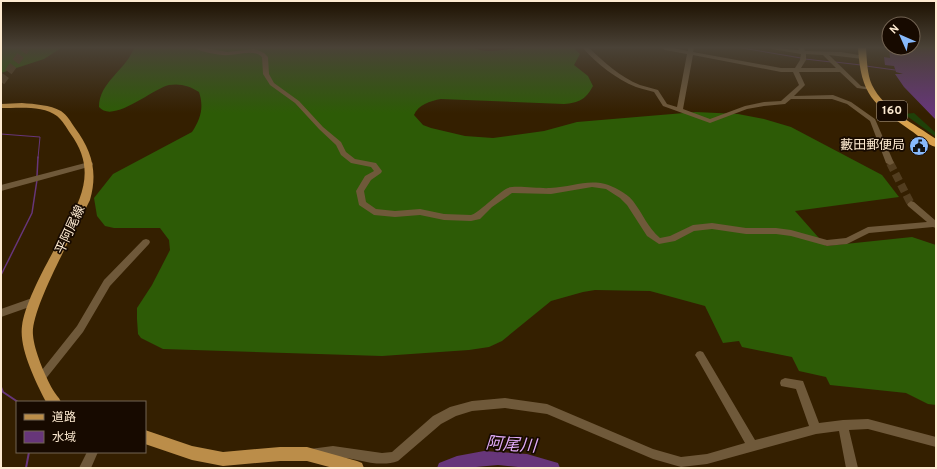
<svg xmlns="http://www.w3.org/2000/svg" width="937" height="469" viewBox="0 0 937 469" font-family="Overpass,'Noto Sans JP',sans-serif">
<rect width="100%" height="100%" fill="#341f00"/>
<!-- green -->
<path fill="#1f4008" d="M 914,113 L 936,133 L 936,137 L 904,114 Z"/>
<!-- forest -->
<g fill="#2d5b06">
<path d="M 1,48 L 61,48 L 44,59 L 1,73 Z"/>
<path d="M 134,48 L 474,48 C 489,54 501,49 517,48 C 536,47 555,48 574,48 L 580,54 L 574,65 L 588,76 L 593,86 C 586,99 579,103 564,104 L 441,99 C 430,101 418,105 414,115 L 423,125 L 431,128 L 465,136 L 493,138 L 544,131 L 577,122 L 696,112 L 738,114 L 764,119 L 791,127 L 882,175 L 899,197 L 795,211 L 826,246 L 912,237 L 936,245 L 936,405 L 928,404 L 906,393 L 830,385 L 826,377 L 799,371 L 792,357 L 742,347 L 739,341 L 723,343 L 705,306 L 650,291 L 595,290 L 583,292 L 551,301 L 502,341 L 489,347 L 469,350 L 382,356 L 163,349 L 141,338 L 138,334 L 137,319 L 137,308 L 152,285 L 170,250 L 169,240 L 160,228 L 114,228 L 105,226 L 97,216 L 94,198 L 113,174 L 192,132 C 201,118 204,107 199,92 C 190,86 180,83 169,85 C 152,89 113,124 99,107 C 99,82 126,70 134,48 Z"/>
</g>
<!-- water -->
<path fill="#67367a" d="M 889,48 L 936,48 L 936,120 L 904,87 L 895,74 L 903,74 L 896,72 L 894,66 L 885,65 L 884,57 L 890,58 Z"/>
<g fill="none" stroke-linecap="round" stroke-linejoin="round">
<!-- stream-far2 -->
<g stroke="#67367a" stroke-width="1">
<path d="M 742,48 L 801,58"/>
<path d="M 778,48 L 784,49"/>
<path d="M 805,59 L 831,62"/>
<path d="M 835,62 L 861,65"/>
<path d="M 866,66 L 895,70"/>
<path d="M 1,134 L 40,137 L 38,158"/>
</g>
<!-- stream-far1 -->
<g stroke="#67367a" stroke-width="1.5">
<path d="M 37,176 L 38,157"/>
<path d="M 1,275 L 32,213 L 37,180"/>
</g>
<!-- stream -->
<g stroke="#67367a" stroke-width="2">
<path d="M 1,387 L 3,392 L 18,402"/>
<path d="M 26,468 L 29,452"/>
</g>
<!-- river -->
<path fill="#67367a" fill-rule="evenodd" d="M 484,451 L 527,454 L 558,463 L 560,468 L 528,468 L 498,465 L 465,468 L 437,468 L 439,463 L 457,456 Z"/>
<!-- minor-tunnel -->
<path stroke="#523d1f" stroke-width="8" stroke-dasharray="8 4" stroke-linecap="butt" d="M 890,163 L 911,204"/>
<!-- highway-tunnel -->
<path stroke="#523d1f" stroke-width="8" stroke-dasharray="8 4.5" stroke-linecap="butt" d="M 1,82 L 26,48"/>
<!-- minor -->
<g fill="#6f593a" fill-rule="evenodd">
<path d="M 195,48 L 205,48 L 227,52 L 255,49 L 264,53 L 268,57 L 269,74 L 274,83 L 299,101 L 323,127 L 341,142 L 346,152 L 355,159 L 376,163 L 382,171 L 381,173 L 371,180 L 364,191 L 366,202 L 376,209 L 395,211 L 420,209 L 444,214 L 471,215 C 478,214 497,193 508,188 C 515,185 541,189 550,188 C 577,187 593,175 619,190 C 624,193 629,196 633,201 C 643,214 648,228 660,238 L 670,236 L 693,225 L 712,223 L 746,228 L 776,228 L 791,230 L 827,240 L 846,238 L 868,227 L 927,222 L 908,206 L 907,204 L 911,201 L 914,202 L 936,221 L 936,228 L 933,227 L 869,233 L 847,244 L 827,246 L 791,236 L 776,234 L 746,234 L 712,229 L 694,231 L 675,241 L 659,244 L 647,236 L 627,205 L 620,198 L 606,189 L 592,187 L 551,194 L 512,193 L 492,207 L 480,219 L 471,221 L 444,220 L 420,215 L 395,217 L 374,215 L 359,205 L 356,191 L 365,176 L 374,171 L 371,167 L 351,163 L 341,155 L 336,145 L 319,129 L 295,103 L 270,85 L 263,74 L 262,57 C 254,49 240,55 229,55 C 222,56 201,52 195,48 Z"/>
<path d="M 583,48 L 589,48 C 604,62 620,77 640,85 C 646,87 652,88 658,90 L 667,104 L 677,107 L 687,54 L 665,50 L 662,48 L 673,48 L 688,51 L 688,48 L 694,48 L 693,52 L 781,68 L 795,68 L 800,60 L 801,54 L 772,49 L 771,48 L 799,50 L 798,48 L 804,48 L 805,51 L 841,52 L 865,56 L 865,58 L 863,59 L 829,55 L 861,86 L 872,88 L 872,90 L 857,88 L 840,72 L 799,72 L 805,85 L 794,96 L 833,95 L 851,102 L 875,119 L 894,163 L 890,165 L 886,163 L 870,121 L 847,104 L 832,99 L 791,99 L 785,104 L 764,106 L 747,109 L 710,123 L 663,106 L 654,92 C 648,90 641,89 636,87 C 616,79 597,64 583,48 ZM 806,54 L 823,55 L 836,68 L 801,68 L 806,60 ZM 693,55 L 781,72 L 793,72 L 799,85 L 781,101 L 764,102 L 745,106 L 710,119 L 683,109 Z"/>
<path d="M 89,162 L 92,162 L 93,164 L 92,166 L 1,191 L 1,185 Z"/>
<path d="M 146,239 L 149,240 L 150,242 L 149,244 L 110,286 L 83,332 L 44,381 L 41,383 L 38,381 L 36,378 L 38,375 L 77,326 L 104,280 L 143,240 Z"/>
<path d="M 35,297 L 38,298 L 39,301 L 38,304 L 1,317 L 1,309 Z"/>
<path d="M 700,351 L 703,352 L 755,440 L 809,426 L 796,389 L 781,386 L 780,383 L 781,380 L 785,378 L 803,381 L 819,423 L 843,420 L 868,419 L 936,437 L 936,447 L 868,429 L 849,430 L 858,468 L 846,468 L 839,431 L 816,434 L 707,464 L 681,467 L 653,459 L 547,414 L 505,408 L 472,411 L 456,416 L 441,424 L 398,461 C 377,469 353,456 332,457 C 325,457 317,460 310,457 L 309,453 L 310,449 L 333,446 L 382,453 L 392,452 L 433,416 L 450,407 L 472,401 L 505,398 L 547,404 L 653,449 L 681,457 L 707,454 L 745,443 L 697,358 L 695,355 L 697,352 Z"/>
<path d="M 87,452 L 98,452 L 91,468 L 79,468 Z"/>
</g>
<!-- major -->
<g fill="#bb8d49" fill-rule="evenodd">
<path d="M 22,103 C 35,104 50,105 61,111 C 67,115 71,122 75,128 C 92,151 98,172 90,200 C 77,227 30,309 33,335 C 34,350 45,376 53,390 C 55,394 59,397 61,402 L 46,402 L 45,400 C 35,380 19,348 22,326 C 26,297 53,253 67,226 C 84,193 95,167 70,133 C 66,127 63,121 57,116 C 43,105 18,108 1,108 L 1,104 Z"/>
<path d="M 145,430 L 192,446 L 223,452 L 280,447 L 307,447 L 357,461 L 362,463 L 364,468 L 333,468 L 307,461 L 280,461 L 223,466 L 192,460 L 145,444 Z"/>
</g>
<!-- highway -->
<path fill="#d9a24d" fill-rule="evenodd" d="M 858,48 L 866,48 C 867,60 867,74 872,85 C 884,110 915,124 936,139 L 936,147 C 927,145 918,135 910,130 C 873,104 861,95 858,48 Z"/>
</g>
<!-- sky -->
<linearGradient id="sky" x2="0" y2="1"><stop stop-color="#1d1100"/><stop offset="0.42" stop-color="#4a4237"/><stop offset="1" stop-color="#4a4237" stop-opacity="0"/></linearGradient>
<rect width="937" height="113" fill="url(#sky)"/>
<!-- icons -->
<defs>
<symbol id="civic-disc" viewBox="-11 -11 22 22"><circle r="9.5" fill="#88bafc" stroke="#170a00"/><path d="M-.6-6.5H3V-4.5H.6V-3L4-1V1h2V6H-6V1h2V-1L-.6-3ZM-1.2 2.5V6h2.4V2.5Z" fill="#111"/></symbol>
</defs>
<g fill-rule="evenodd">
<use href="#civic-disc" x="908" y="135" width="22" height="22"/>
</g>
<g text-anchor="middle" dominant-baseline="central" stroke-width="3.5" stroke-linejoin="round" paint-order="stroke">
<!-- shield labels -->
<rect fill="#170a00" stroke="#b8a792" stroke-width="1" x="877" y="101" width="30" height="20" rx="3"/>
<g font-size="12" font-weight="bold" fill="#fdead0">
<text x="892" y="111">160</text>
</g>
<!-- poi labels -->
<g font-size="13" fill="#fdead0" stroke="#170a00" text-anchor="end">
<text x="905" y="146">藪田郵便局</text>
</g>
<!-- street labels -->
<g font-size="13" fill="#fdead0" stroke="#170a00">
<text transform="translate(71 230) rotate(-65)">平阿尾線</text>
</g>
<!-- near-water labels -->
<g font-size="17" font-style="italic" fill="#e1abf8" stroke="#170a00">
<text transform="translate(511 446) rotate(4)">阿尾川</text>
</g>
</g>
<!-- border -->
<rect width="937" height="469" fill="none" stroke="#fdead0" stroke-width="4"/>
<!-- legend -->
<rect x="16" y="401" width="130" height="52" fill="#170a00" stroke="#736453"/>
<rect x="24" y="414" width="20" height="6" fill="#bb8d49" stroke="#736453"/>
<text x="52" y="421" font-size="12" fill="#fdead0">道路</text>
<rect x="24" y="431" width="20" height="12" fill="#67367a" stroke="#736453"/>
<text x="52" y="441" font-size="12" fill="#fdead0">水域</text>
<!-- north arrow -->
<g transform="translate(901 36) rotate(315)"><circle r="19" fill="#170a00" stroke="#736453"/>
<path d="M0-3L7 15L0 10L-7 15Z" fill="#88bafc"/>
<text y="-6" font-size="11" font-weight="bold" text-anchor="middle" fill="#fdead0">N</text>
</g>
</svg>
